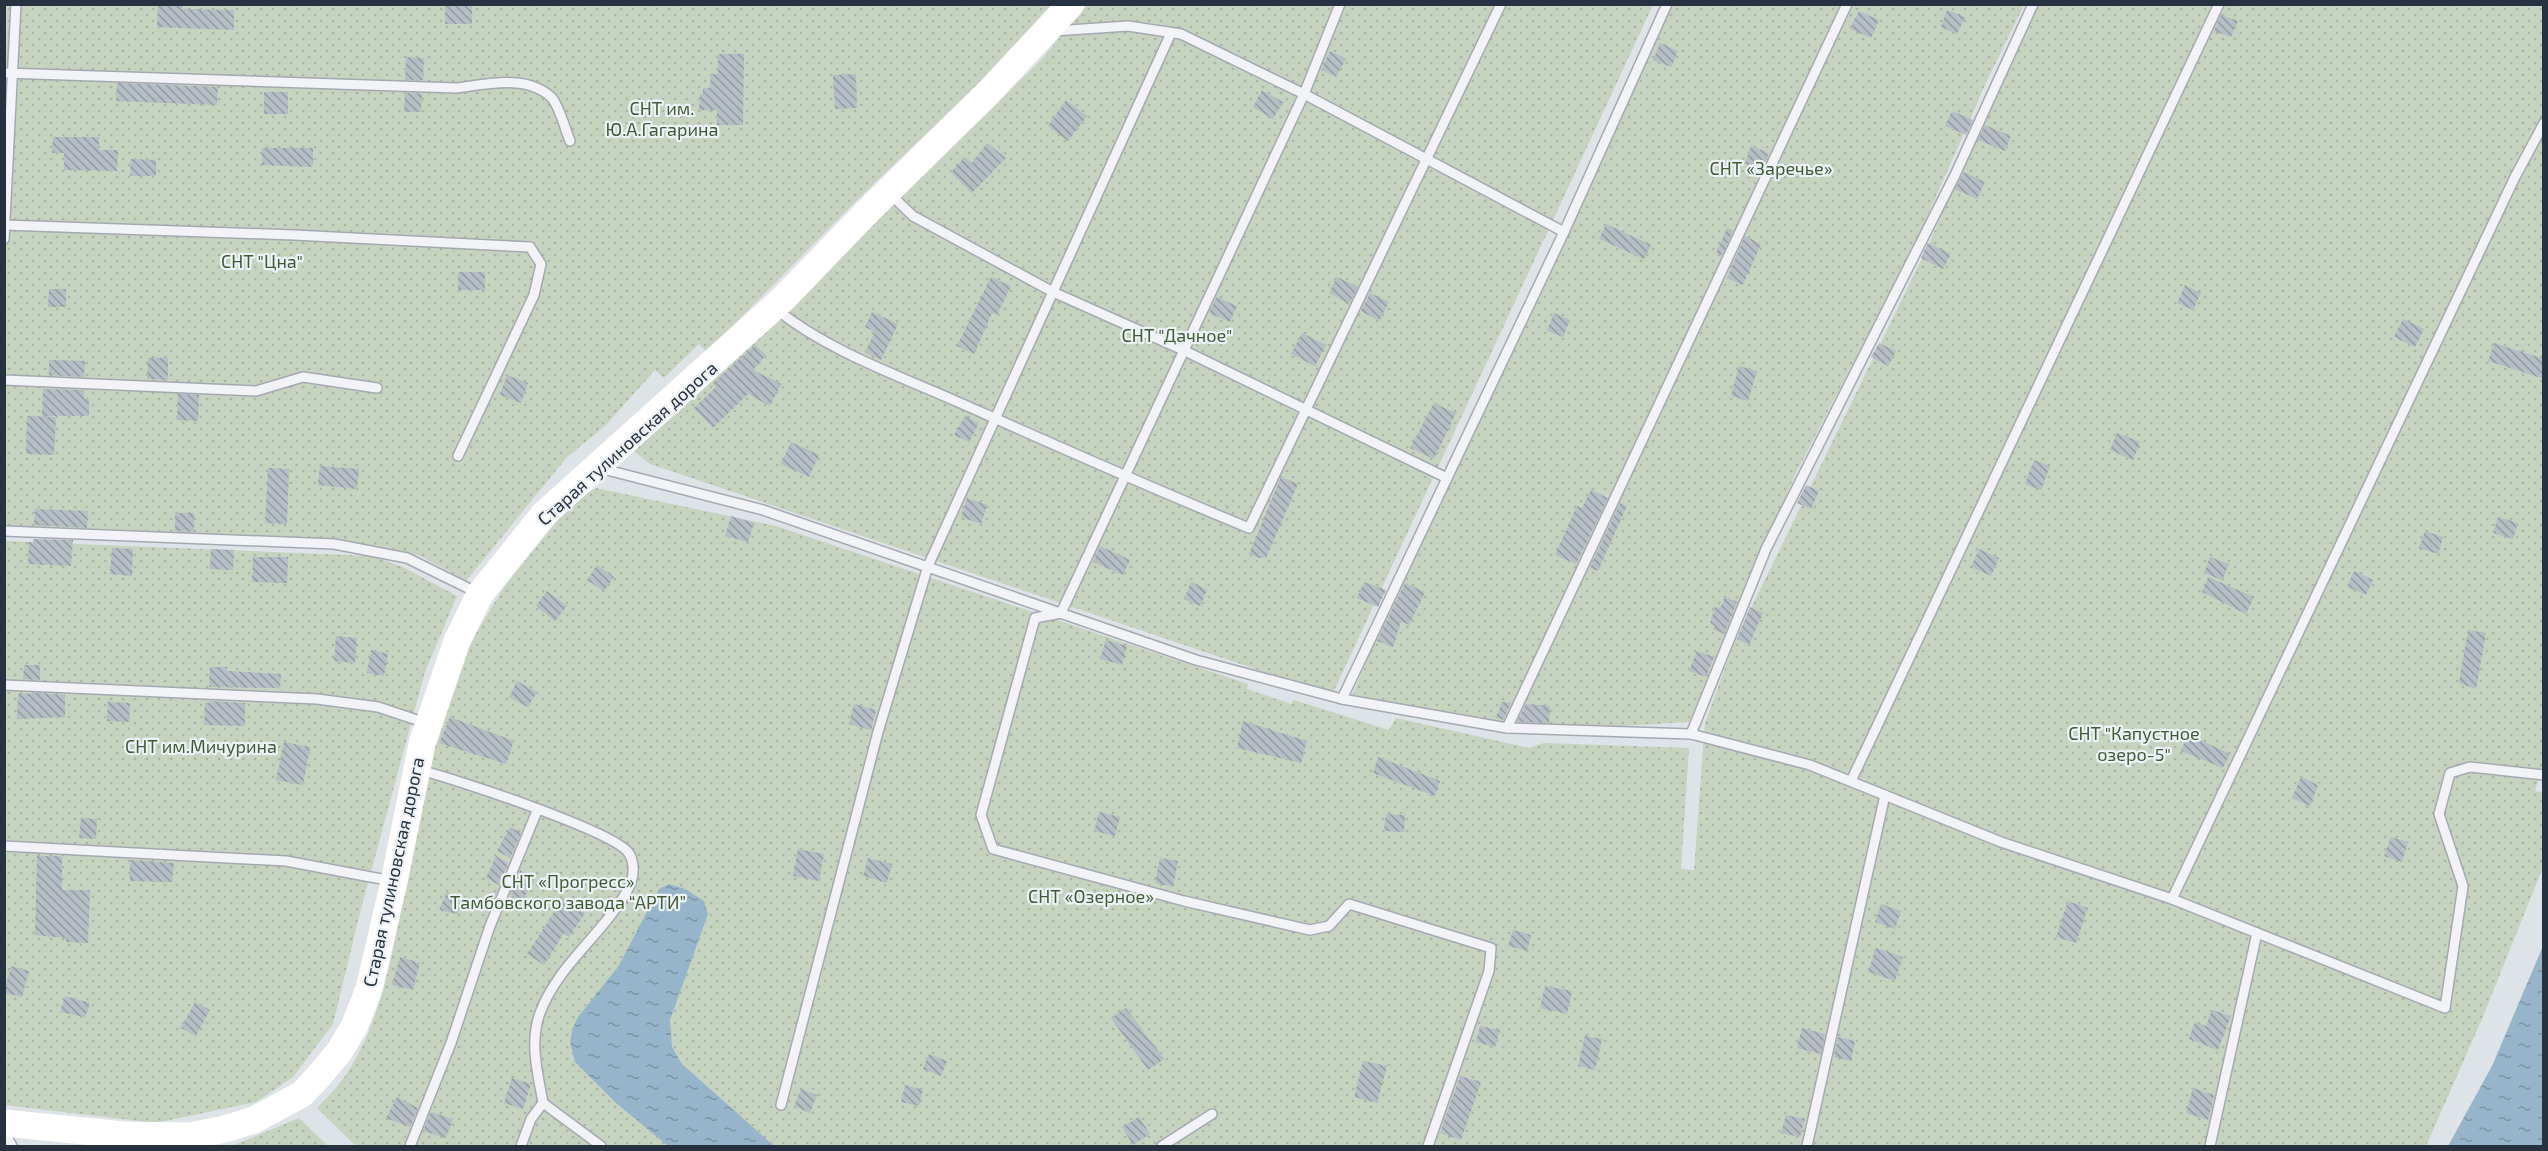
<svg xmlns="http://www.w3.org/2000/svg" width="2548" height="1151" viewBox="0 0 2548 1151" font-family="'Exo 2',sans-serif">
<defs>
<pattern id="garden-dots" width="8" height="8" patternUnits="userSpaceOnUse" patternTransform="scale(1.5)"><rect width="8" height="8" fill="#c6d3bf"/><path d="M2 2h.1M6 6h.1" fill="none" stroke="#aab6a5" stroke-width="1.8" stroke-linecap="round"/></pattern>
<pattern id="water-ripples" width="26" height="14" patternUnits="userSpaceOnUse" patternTransform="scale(1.5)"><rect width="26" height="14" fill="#97b5ca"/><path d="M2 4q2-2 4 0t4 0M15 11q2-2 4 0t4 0" fill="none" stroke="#7b94a5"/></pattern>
<pattern id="building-back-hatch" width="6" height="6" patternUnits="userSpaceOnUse" patternTransform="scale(1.5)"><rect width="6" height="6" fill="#b5bdc5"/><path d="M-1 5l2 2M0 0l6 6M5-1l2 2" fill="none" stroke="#939aa1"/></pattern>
</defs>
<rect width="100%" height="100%" fill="#dee3e8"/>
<!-- garden -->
<g fill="url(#garden-dots)">
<path d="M 5,5 L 1051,5 L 1003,60 L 854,203 L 707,352 L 699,344 L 664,378 L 655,370 L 605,426 L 567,457 L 466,581 L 421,556 L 363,545 L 5,527 Z"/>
<path d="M 1087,5 L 1653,5 L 1332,695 L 650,464 L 631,449 L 777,323 L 897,200 L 1040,61 Z"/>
<path d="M 1668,5 L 2024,5 L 1986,83 L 1916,242 L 1796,473 L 1689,722 L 1569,729 L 1517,725 L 1356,701 L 1352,696 L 1407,563 Z"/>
<path d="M 2036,5 L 2543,5 L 2544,761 L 2535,791 L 2543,792 L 2543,867 L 2482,1019 L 2426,1146 L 356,1146 L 317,1108 C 327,1097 339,1086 347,1073 C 402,990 400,861 433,766 L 428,763 L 470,643 L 504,587 L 571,504 L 596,488 L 776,526 L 1248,684 L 1247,689 L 1291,704 L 1294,700 L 1389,730 L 1396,718 L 1529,748 L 1544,743 L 1689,748 L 1681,869 L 1694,870 L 1705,723 L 1734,643 L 1928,246 L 1981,123 Z"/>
<path d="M 5,541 L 372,556 L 403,567 L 457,596 L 425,672 L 362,905 L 333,1024 L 293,1077 L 256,1102 L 155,1123 L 5,1105 Z"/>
<path d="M 299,1118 L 328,1146 L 232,1146 Z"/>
</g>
<!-- water -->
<g fill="url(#water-ripples)">
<path d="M 669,884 L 685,889 L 704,901 L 708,914 L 670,1020 L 672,1047 L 682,1064 L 774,1146 L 668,1146 L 616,1103 L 575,1062 L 570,1042 L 573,1028 L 578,1017 L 618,967 L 659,889 Z"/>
<path d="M 2543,946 L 2543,1146 L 2448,1146 L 2492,1066 Z"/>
</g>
<!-- building -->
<g fill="url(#building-back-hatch)">
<rect x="445" y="4" width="27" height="20"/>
<path d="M 158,5 L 183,6 L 183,9 L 234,10 L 234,30 L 157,27 Z"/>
<path d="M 1947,10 L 1965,17 L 1957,34 L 1941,27 Z"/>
<path d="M 1859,11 L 1879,20 L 1871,38 L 1850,29 Z"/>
<path d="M 2221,15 L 2238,21 L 2231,37 L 2214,31 Z"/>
<path d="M 1660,43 L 1678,51 L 1671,67 L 1653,60 Z"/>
<path d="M 1330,51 L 1346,59 L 1336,77 L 1321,70 Z"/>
<path d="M 718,54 L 744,54 L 743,125 L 717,125 L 717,110 L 699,110 L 700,94 L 703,94 L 703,88 L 710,88 L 711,74 L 718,74 Z"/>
<path d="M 406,57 L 424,58 L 423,80 L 405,80 Z"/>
<path d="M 856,74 L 857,108 L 835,109 L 833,75 Z"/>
<path d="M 117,83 L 218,87 L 217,105 L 116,101 Z"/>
<path d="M 1262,90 L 1283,102 L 1273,119 L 1253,107 Z"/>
<rect x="264" y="92" width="24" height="22"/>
<path d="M 405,93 L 422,94 L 421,112 L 404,112 Z"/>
<path d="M 1066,100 L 1087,116 L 1068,141 L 1048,126 Z"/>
<path d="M 1952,111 L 1973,120 L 1966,135 L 1945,126 Z"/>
<path d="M 1985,125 L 2011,136 L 2005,151 L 1978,140 Z"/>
<path d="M 53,137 L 99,137 L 99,150 L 118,150 L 117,171 L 64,170 L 64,153 L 52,153 Z"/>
<path d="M 987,143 L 1006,158 L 972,193 L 951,172 L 965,157 L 972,163 Z"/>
<path d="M 1751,146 L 1769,153 L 1761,170 L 1745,164 Z"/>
<path d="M 262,148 L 313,148 L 313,164 L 311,167 L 262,165 Z"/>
<path d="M 131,159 L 156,160 L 156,176 L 130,176 Z"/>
<path d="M 1964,172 L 1985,182 L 1977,199 L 1955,189 Z"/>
<path d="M 1606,224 L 1651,245 L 1644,259 L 1599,239 Z"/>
<path d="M 1727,228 L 1733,231 L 1722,255 L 1716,253 Z"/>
<path d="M 1745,236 L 1761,244 L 1743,285 L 1727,278 Z"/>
<path d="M 1928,243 L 1951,254 L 1943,269 L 1921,258 Z"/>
<rect x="458" y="272" width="27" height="18"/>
<path d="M 991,277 L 1011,286 L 997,315 L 992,313 L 974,354 L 957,346 Z"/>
<path d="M 1337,277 L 1358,287 L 1349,304 L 1329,293 Z"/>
<path d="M 2185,285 L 2201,293 L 2193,310 L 2177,303 Z"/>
<path d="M 49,289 L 66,289 L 66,307 L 48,307 Z"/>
<path d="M 1370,293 L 1389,302 L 1379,321 L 1361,311 Z"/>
<path d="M 1217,297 L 1237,306 L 1230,322 L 1209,313 Z"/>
<path d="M 872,312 L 898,324 L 881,360 L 865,352 L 875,332 L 865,327 Z"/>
<path d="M 1554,313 L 1570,320 L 1563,337 L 1547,331 Z"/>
<path d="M 2403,319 L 2424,329 L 2415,347 L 2394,337 Z"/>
<path d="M 1302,333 L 1326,345 L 1315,366 L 1291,354 Z"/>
<path d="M 1879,343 L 1896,351 L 1888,366 L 1871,357 Z"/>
<path d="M 2494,343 L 2544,359 L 2544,379 L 2488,361 Z"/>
<path d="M 755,345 L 766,355 L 753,370 L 781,384 L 770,406 L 748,394 L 713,428 L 694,408 L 716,387 L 713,383 Z"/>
<path d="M 148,358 L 168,358 L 168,380 L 147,379 Z"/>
<path d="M 49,360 L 85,361 L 84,377 L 49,375 Z"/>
<path d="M 1739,366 L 1757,371 L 1748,401 L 1731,396 Z"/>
<path d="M 507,375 L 528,383 L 521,403 L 500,395 Z"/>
<path d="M 43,389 L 84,390 L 84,399 L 89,399 L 89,416 L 42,416 Z"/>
<path d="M 178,394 L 199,395 L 198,421 L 177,420 Z"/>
<path d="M 1434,403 L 1456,413 L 1434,459 L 1410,448 Z"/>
<path d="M 27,416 L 56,417 L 54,455 L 26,454 Z"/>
<path d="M 965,416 L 979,423 L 969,442 L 954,435 Z"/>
<path d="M 2117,433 L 2140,442 L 2133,460 L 2110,450 Z"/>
<path d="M 791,442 L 819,455 L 809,477 L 781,464 Z"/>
<path d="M 2034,460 L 2050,466 L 2041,490 L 2025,484 Z"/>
<path d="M 320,466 L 359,469 L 357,489 L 318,485 Z"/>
<path d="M 268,468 L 289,469 L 287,524 L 265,523 Z"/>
<path d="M 1281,477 L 1298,484 L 1266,558 L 1259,558 L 1249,554 Z"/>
<path d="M 1806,485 L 1819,491 L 1811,509 L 1797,503 Z"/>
<path d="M 1591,490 L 1608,498 L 1576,564 L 1555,555 L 1577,506 L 1582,508 Z"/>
<path d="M 967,498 L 987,505 L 981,524 L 961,517 Z"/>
<path d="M 1620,503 L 1627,506 L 1598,571 L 1590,568 Z"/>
<path d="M 35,509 L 88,511 L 87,528 L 34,525 Z"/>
<path d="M 175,513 L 194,513 L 194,532 L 175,531 Z"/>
<path d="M 731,516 L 754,523 L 748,542 L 725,536 Z"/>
<path d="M 2498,517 L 2518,523 L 2513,539 L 2493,533 Z"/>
<path d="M 2425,531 L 2443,537 L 2438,554 L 2419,548 Z"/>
<path d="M 33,539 L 73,540 L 71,566 L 28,564 L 29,542 L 33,543 Z"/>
<path d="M 1100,546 L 1130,560 L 1123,575 L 1093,562 Z"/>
<path d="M 112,548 L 133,549 L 132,576 L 110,574 Z"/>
<path d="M 211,549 L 234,550 L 233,570 L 210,569 Z"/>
<path d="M 1979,549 L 1999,558 L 1991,576 L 1971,567 Z"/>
<path d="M 253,557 L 288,557 L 287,583 L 252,582 Z"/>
<path d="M 2210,557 L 2229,564 L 2222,580 L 2204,573 Z"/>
<path d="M 597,565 L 614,577 L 604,591 L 587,580 Z"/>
<path d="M 2354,571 L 2373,580 L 2366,595 L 2347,587 Z"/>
<path d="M 2208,577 L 2254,597 L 2246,614 L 2202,592 Z"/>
<path d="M 1191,582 L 1207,590 L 1200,606 L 1184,599 Z"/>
<path d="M 1364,582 L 1386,590 L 1378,607 L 1357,598 Z"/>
<path d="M 1405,583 L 1425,592 L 1409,625 L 1401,621 L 1393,647 L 1377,641 Z"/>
<path d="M 547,591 L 567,606 L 555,621 L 536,606 Z"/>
<path d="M 1725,597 L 1737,602 L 1724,634 L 1713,629 L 1715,626 L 1710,623 L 1715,607 L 1720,608 Z"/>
<path d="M 1750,607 L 1763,613 L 1749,645 L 1737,639 Z"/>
<path d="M 2468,630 L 2486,633 L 2476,689 L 2459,683 Z"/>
<path d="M 336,636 L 357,638 L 355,663 L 334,661 Z"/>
<path d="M 1106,640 L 1127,646 L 1122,665 L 1100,659 Z"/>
<path d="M 371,650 L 388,654 L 384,676 L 367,673 Z"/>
<path d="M 1697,651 L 1714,657 L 1706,677 L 1689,671 Z"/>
<path d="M 24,665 L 40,665 L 40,680 L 23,679 Z"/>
<path d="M 210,667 L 227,667 L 227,671 L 281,674 L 280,688 L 209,687 Z"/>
<path d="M 517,681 L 537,692 L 528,707 L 509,697 Z"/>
<path d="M 40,693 L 65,695 L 65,717 L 17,719 L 18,694 Z"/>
<path d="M 209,701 L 245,703 L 245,726 L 204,725 L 205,703 L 209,703 Z"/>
<path d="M 108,702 L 130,703 L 129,722 L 107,721 Z"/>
<path d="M 1502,702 L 1511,703 L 1503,720 L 1496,717 Z"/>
<path d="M 854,704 L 876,710 L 871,730 L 849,724 Z"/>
<path d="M 1526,704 L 1550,706 L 1549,723 L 1517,722 Z"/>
<path d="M 450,717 L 514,741 L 506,764 L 439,743 Z"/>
<path d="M 1243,721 L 1307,741 L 1301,763 L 1237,748 Z"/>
<path d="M 2188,734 L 2230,754 L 2223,768 L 2181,751 Z"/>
<path d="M 284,742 L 310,747 L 303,785 L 276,780 Z"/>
<path d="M 1378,757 L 1440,781 L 1435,796 L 1373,773 Z"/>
<path d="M 2301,777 L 2318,785 L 2310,806 L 2292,798 Z"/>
<path d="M 1099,812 L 1120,817 L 1115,836 L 1094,831 Z"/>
<path d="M 1386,814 L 1405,815 L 1404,832 L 1384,831 Z"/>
<path d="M 81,818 L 97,819 L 96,839 L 79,838 Z"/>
<path d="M 510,827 L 521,833 L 510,858 L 497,851 Z"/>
<path d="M 2391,837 L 2408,842 L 2402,862 L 2384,856 Z"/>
<path d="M 798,849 L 824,854 L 819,881 L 793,876 Z"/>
<path d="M 37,856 L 62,856 L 62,890 L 90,890 L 88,943 L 66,942 L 66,938 L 35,935 Z"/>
<path d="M 496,856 L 508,863 L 499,885 L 486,878 Z"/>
<path d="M 868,858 L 892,864 L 887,883 L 863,876 Z"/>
<path d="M 1160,858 L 1178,861 L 1173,887 L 1155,883 Z"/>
<path d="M 130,860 L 174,863 L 172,882 L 130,881 Z"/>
<path d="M 520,870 L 535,879 L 522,901 L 510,894 Z"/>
<path d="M 447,892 L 464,900 L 457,914 L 439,910 Z"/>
<path d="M 563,898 L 585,913 L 569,937 L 564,933 L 544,965 L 527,954 Z"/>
<path d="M 2068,901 L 2088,908 L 2076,943 L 2056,937 Z"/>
<path d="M 1881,904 L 1901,911 L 1895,929 L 1875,922 Z"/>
<path d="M 1513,930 L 1531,935 L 1527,951 L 1508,946 Z"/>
<path d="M 1876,948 L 1903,957 L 1895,981 L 1868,972 Z"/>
<path d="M 400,957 L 420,963 L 413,990 L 392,985 Z"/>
<path d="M 11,966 L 29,971 L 22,997 L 4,993 Z"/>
<path d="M 1545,986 L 1572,991 L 1567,1014 L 1540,1008 Z"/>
<path d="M 65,996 L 90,1003 L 85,1017 L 60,1012 Z"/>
<path d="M 195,1002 L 210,1010 L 196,1036 L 181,1028 Z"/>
<path d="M 1126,1008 L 1164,1059 L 1148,1070 L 1111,1018 Z"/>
<path d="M 2212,1010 L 2231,1016 L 2218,1050 L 2189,1039 L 2195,1022 L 2206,1026 Z"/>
<path d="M 1480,1026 L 1500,1030 L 1495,1047 L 1476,1042 Z"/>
<path d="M 1802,1028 L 1825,1034 L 1821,1054 L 1797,1048 Z"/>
<path d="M 1585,1036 L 1602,1039 L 1595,1070 L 1578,1066 Z"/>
<path d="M 1838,1037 L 1855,1041 L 1851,1061 L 1834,1057 Z"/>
<path d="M 929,1054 L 947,1061 L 941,1076 L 923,1069 Z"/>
<path d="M 1363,1061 L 1387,1066 L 1377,1103 L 1354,1097 Z"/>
<path d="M 1460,1076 L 1481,1082 L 1461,1140 L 1440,1133 Z"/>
<path d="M 512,1078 L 531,1084 L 523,1109 L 504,1103 Z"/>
<path d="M 905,1085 L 923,1090 L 919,1106 L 901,1102 Z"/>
<path d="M 2193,1088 L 2214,1095 L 2208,1120 L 2186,1113 Z"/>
<path d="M 801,1089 L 817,1095 L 810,1113 L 794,1106 Z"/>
<path d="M 397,1097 L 418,1108 L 410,1127 L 386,1118 Z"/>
<path d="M 431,1112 L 453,1119 L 446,1138 L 423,1131 Z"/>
<path d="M 1786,1115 L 1805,1119 L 1800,1137 L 1781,1133 Z"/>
<path d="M 1139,1117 L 1150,1134 L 1133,1145 L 1122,1127 Z"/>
</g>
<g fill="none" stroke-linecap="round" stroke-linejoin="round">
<defs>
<g id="lane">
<path d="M 1054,31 L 1128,26 L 1181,34 L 1304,94 L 1340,4"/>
<path d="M 4,73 L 457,88 C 487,84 528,74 552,98 C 560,108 565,129 570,141"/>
<path d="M 889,193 L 913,216 L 1053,292 L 1183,350 L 1447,478"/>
<path d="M 4,225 L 294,235 L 530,247 L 541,264 L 534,295 L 458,456"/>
<path d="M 4,239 L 16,4"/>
<path d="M 776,309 C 828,351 897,375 958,402 C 1055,445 1151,488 1249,528 L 1501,4"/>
<path d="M 4,380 L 256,391 L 303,377 L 377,388"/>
<path d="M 603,469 L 763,510 L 1196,660 L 1342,699 L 1507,728 L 1691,734 L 1810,765 L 2001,842 L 2172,899 L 2445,1008 L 2463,886 L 2439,814 L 2450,773 L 2470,767 L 2544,775"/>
<path d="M 4,531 L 334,544 L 407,558 L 478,593"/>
<path d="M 4,685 L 317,699 L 378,707 L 426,723"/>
<path d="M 1342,699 L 1564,232 L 1667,4"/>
<path d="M 1507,728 L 1847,4"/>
<path d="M 1691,734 L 1766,549 L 1955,175 L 2033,4"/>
<path d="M 420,770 C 455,779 610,830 628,852 C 636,863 634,879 627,891 C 603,934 557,966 540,1013 C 529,1043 538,1074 543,1103 L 601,1146"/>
<path d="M 1851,781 L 2219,4"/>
<path d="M 4,846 L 286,861 L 392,881"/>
<path d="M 2172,899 L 2515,177 L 2544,123"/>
<path d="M 781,1105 L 878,732 L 928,566 L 1171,33"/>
<path d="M 4,1131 L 12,1146"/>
<path d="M 410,1146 L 451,1043 L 490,926 L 537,811"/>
<path d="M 521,1146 L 531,1119 L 543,1103"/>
<path d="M 1162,1146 L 1212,1114"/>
<path d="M 1428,1146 L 1489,971 L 1491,948 L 1349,904 L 1329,926 L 1310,930 L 1184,901 L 993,849 L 981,815 L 1035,618 L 1061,613 L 1304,94 L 1564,232"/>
<path d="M 1807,1146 L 1885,795"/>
<path d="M 2210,1146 L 2257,933"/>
</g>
</defs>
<!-- lane casing -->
<use href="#lane" stroke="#a3aab2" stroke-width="12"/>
<!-- lane -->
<use href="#lane" stroke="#f1f3f6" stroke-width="9"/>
<!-- secondary -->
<path stroke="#fff" stroke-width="27" d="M 4,1123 L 124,1135 L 190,1136 L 225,1129 L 254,1120 L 302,1094 L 318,1077 L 339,1052 L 354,1027 L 369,989 L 394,882 L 422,744 L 457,641 L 480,594 L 544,514 L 783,299 L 869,210 L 987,94 L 1071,4"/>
</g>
<g text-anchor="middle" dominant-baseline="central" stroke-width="4.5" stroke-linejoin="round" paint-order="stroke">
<!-- park labels -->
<g font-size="18" fill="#3f5c33" stroke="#edf2f6">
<text x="662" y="108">СНТ им.<tspan x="662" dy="21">Ю.А.Гагарина</tspan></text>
<text x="1771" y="168">СНТ «Заречье»</text>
<text x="262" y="261">СНТ "Цна"</text>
<text x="1177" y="335">СНТ "Дачное"</text>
<text x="2134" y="733">СНТ "Капустное<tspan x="2134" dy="21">озеро-5"</tspan></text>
<text x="201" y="746">СНТ им.Мичурина</text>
<text x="568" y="881">СНТ «Прогресс»<tspan x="568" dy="21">Тамбовского завода “АРТИ”</tspan></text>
<text x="1091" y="896">СНТ «Озерное»</text>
</g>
<!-- street labels -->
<g font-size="18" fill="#263240" stroke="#edf2f6">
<text transform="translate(627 443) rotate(-42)">Старая тулиновская дорога</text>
<text transform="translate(393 872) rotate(-78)">Старая тулиновская дорога</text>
</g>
</g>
<!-- border -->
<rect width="2548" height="1151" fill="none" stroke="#263240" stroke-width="12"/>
</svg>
